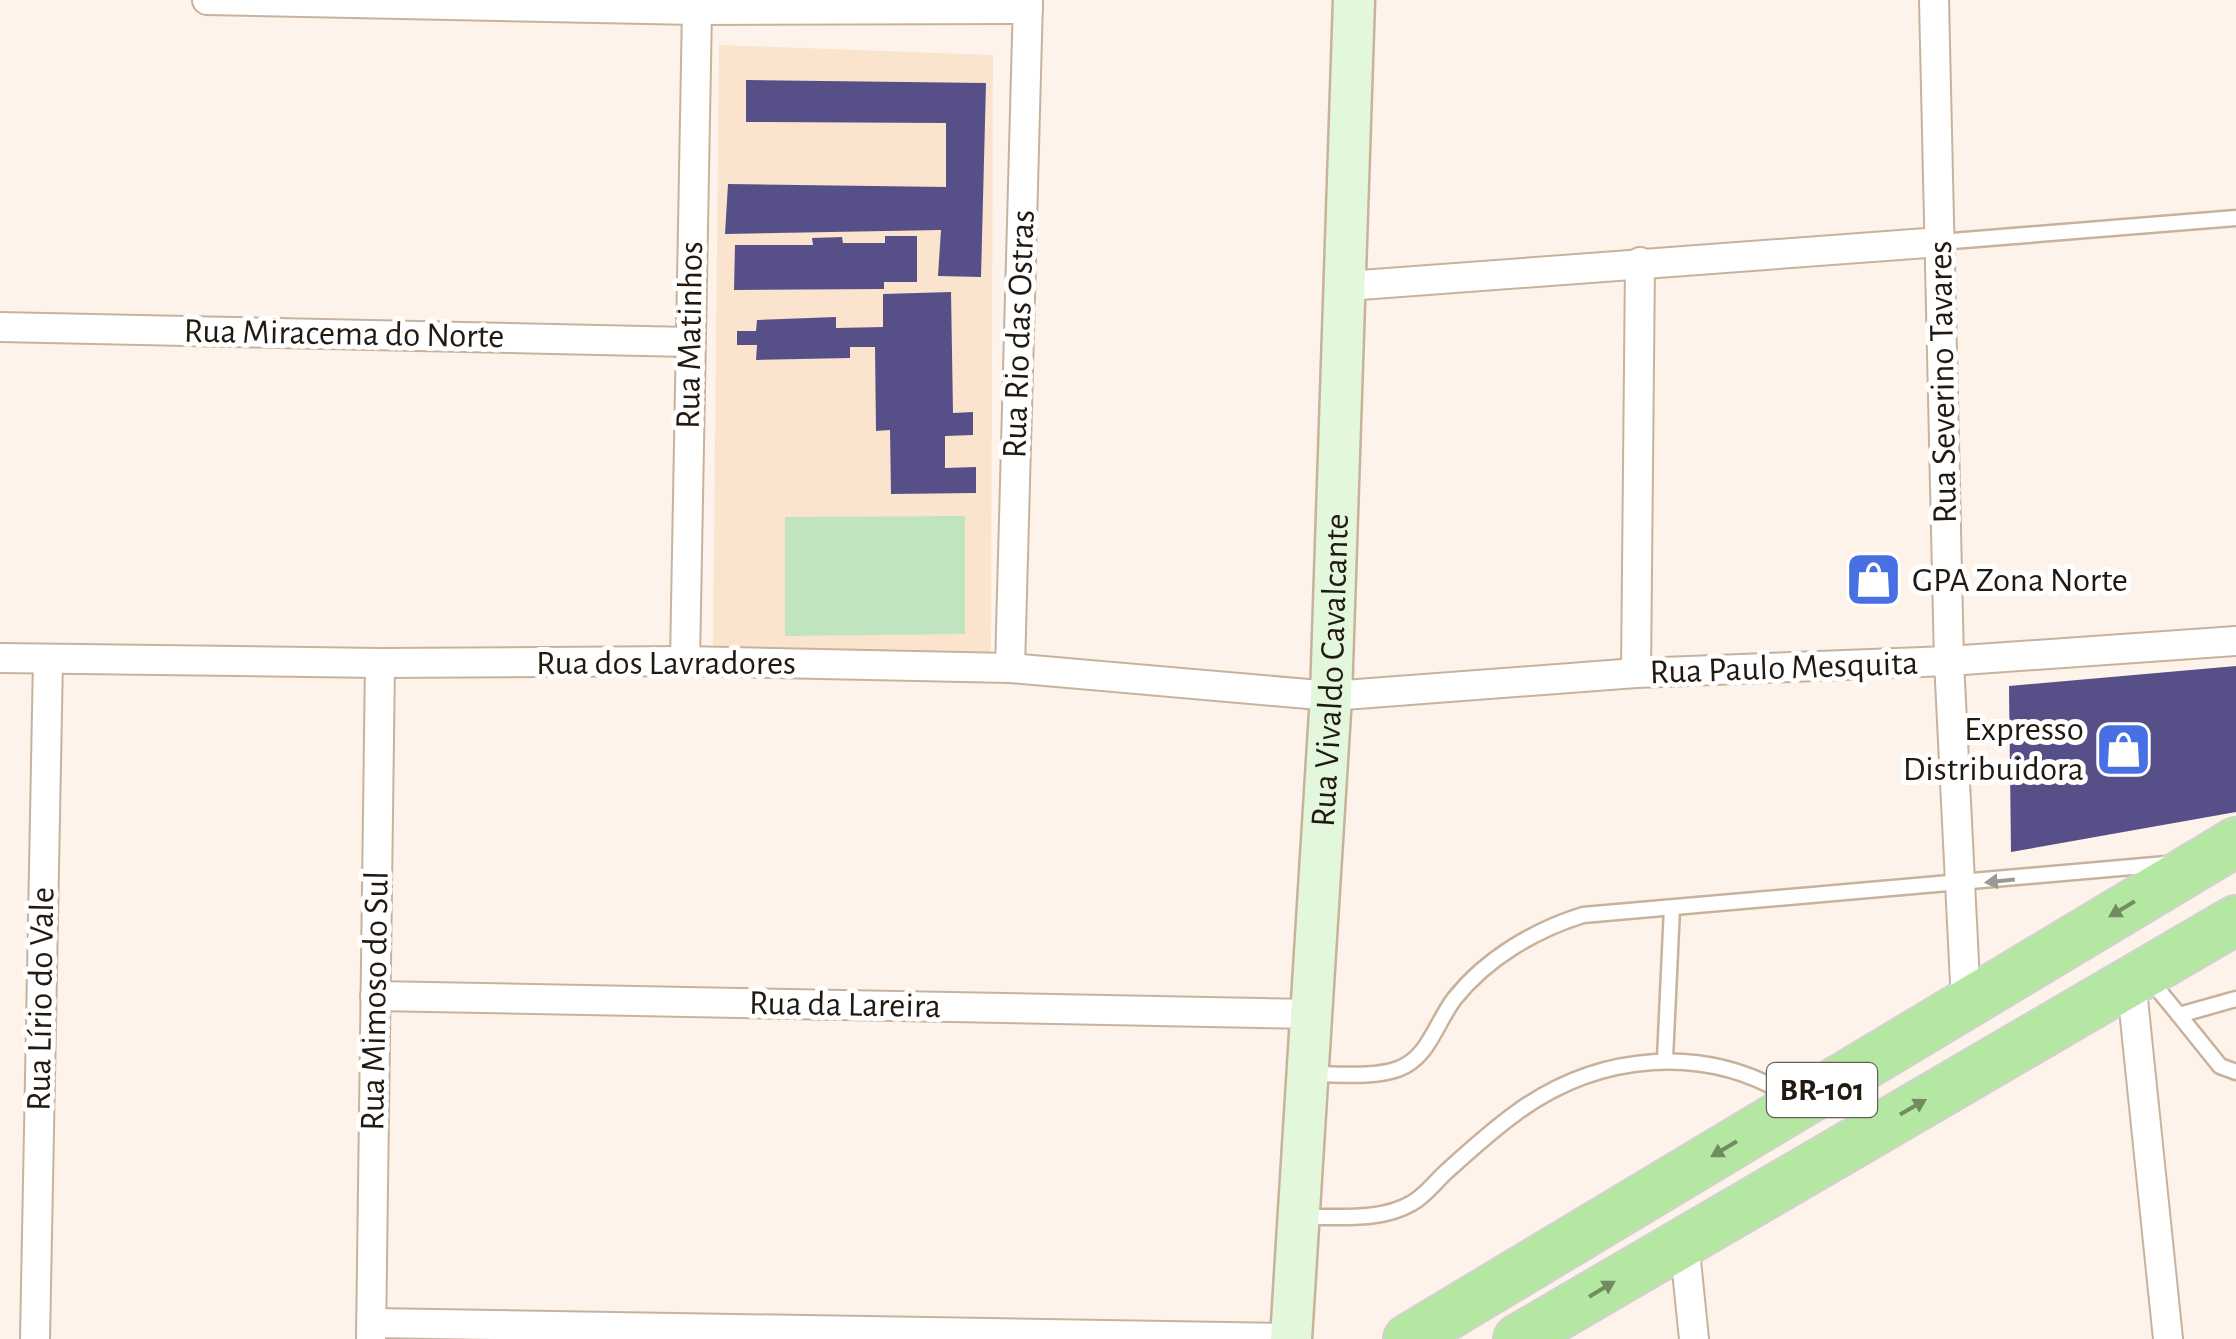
<svg xmlns="http://www.w3.org/2000/svg" width="2236" height="1339" viewBox="0 0 2236 1339" font-family="'Alegreya Sans',sans-serif">
<rect width="100%" height="100%" fill="#fdf3ea"/>
<!-- built -->
<path fill="#fbe4cd" d="M 719,45 L 993,55 L 991,654 L 713,646 Z"/>
<!-- pitch -->
<path fill="#c1e4c0" d="M 965,516 L 965,634 L 785,636 L 785,517 Z"/>
<!-- building -->
<g fill="#575088">
<path d="M 746,80 L 986,83 L 981,277 L 938,276 L 941,230 L 725,234 L 728,184 L 946,187 L 946,123 L 746,122 Z"/>
<path d="M 885,236 L 917,236 L 917,282 L 884,282 L 884,289 L 734,290 L 735,245 L 813,245 L 812,238 L 842,237 L 843,243 L 885,243 Z"/>
<path d="M 951,292 L 953,413 L 973,412 L 973,435 L 945,436 L 945,468 L 976,467 L 976,493 L 891,494 L 890,430 L 876,431 L 875,347 L 850,347 L 850,358 L 756,360 L 757,345 L 737,345 L 737,331 L 756,331 L 757,320 L 836,317 L 836,328 L 883,327 L 883,294 Z"/>
<path d="M 2236,666 L 2236,812 L 2011,852 L 2009,686 Z"/>
</g>
<g fill="none" stroke-linecap="round" stroke-linejoin="round">
<defs>
<g id="service">
<path d="M 1940,242 L 2236,218"/>
<path d="M 2151,981 L 2179,1015 L 2236,999"/>
<path d="M 2179,1015 L 2220,1066 L 2236,1072"/>
<path d="M 1665,1059 L 1672,908"/>
<path d="M 1313,1074 C 1340,1074 1372,1078 1398,1069 C 1429,1058 1436,1022 1455,998 C 1487,958 1535,930 1583,915 L 2166,864"/>
<path d="M 1300,1217 C 1336,1216 1380,1222 1412,1203 C 1425,1196 1435,1182 1446,1172 C 1468,1152 1491,1131 1516,1113 C 1598,1053 1706,1042 1794,1099"/>
</g>
<g id="minor">
<path d="M 207,0 L 697,10 L 1028,9"/>
<path d="M 1934,0 L 1949,661 L 1966,1003"/>
<path d="M 1347,286 L 1940,242"/>
<path d="M 0,327 L 689,342"/>
<path d="M 0,658 L 380,663 L 685,661 L 1010,668 L 1331,696 L 1636,673 L 1949,661 L 2236,641"/>
<path d="M 685,661 L 697,10"/>
<path d="M 1010,668 L 1028,0"/>
<path d="M 1636,673 L 1640,262"/>
<path d="M 2131,980 L 2168,1339"/>
<path d="M 375,996 L 1314,1014"/>
<path d="M 1684,1241 L 1694,1339"/>
<path d="M 372,1323 L 1291,1338"/>
<path d="M 35,1339 L 48,659"/>
<path d="M 371,1339 L 380,663"/>
</g>
<g id="secondary">
<path id="s1" d="M 1291,1339 L 1331,696 L 1354,0"/>
</g>
<g id="trunk">
<path d="M 1408,1339 L 2236,842"/>
<path d="M 1518,1339 L 2236,920"/>
</g>
</defs>
<!-- service casing -->
<use href="#service" stroke="#c9b29c" stroke-width="19"/>
<!-- minor casing -->
<use href="#minor" stroke="#c9b29c" stroke-width="32"/>
<!-- secondary casing -->
<use href="#secondary" stroke="#c9b29c" stroke-width="45"/>
<!-- trunk casing -->
<use href="#trunk" stroke="#d3d1cf" stroke-width="52"/>
<!-- service -->
<use href="#service" stroke="#fff" stroke-width="14"/>
<!-- minor -->
<use href="#minor" stroke="#fff" stroke-width="28"/>
<!-- secondary -->
<use href="#secondary" stroke="#e3f7dc" stroke-width="40"/>
<!-- trunk -->
<use href="#trunk" stroke="#b4e8a2" stroke-width="48"/>
</g>
<!-- one-way arrows -->
<defs><path id="oneway-solid" d="M-6-.8H1V-3.2L6.5 0L1 3.2V.8H-6Z" transform="scale(2.5)"/></defs>
<use fill="#9c9894" href="#oneway-solid" transform="translate(2000 881) rotate(174)"/>
<g fill="#728b61">
<use href="#oneway-solid" transform="translate(2122 909) rotate(149)"/>
<use href="#oneway-solid" transform="translate(1913 1107) rotate(-30)"/>
<use href="#oneway-solid" transform="translate(1724 1149) rotate(149)"/>
<use href="#oneway-solid" transform="translate(1602 1289) rotate(-31)"/>
</g>
<!-- icons -->
<defs>
<symbol id="shop-square" viewBox="-11 -11 22 22"><rect x="-9" y="-9" width="18" height="18" rx="4" fill="#4870e3" stroke="#fff"/><path d="M-5-2.5h2.3a2.7 3.5 0 0 1 5.4 0H5L5.5 6h-11ZM-1.5-2.5h3a1.5 2.3 0 0 0-3 0Z" fill="#fff"/></symbol>
</defs>
<g fill-rule="evenodd">
<use href="#shop-square" x="1842" y="548" width="63" height="63"/>
<use href="#shop-square" x="2092" y="718" width="63" height="63"/>
</g>
<g text-anchor="middle" dominant-baseline="central" stroke-width="10" stroke-linejoin="round" paint-order="stroke">
<!-- shield labels -->
<rect fill="#fff" stroke="#645f58" stroke-width="2.5" x="1767" y="1063" width="110" height="54" rx="8"/>
<g font-size="32" font-weight="bold" fill="#221a11">
<text x="1822" y="1090">BR-101</text>
</g>
<!-- street labels -->
<g font-size="35" fill="#221a11" stroke="#fff">
<text transform="translate(344 334) rotate(1)">Rua Miracema do Norte</text>
<text transform="translate(1019 334) rotate(-88)">Rua Rio das Ostras</text>
<text transform="translate(690 335) rotate(-89)">Rua Matinhos</text>
<text transform="translate(1943 382) rotate(-91)">Rua Severino Tavares</text>
<text x="666" y="663">Rua dos Lavradores</text>
<text transform="translate(1784 668) rotate(-2)">Rua Paulo Mesquita</text>
<text stroke="none"><textPath href="#s1" startOffset="670">Rua Vivaldo Cavalcante</textPath></text>
<text transform="translate(41 999) rotate(-89)">Rua Lírio do Vale</text>
<text transform="translate(375 1001) rotate(-89)">Rua Mimoso do Sul</text>
<text transform="translate(845 1005) rotate(1)">Rua da Lareira</text>
</g>
<!-- poi labels -->
<g font-size="35" fill="#221a11" stroke="#fff" text-anchor="start">
<text x="1912" y="580">GPA Zona Norte</text>
<text x="2084" y="729" text-anchor="end">Expresso<tspan x="2084" dy="40">Distribuidora</tspan></text>
</g>
</g>
</svg>
